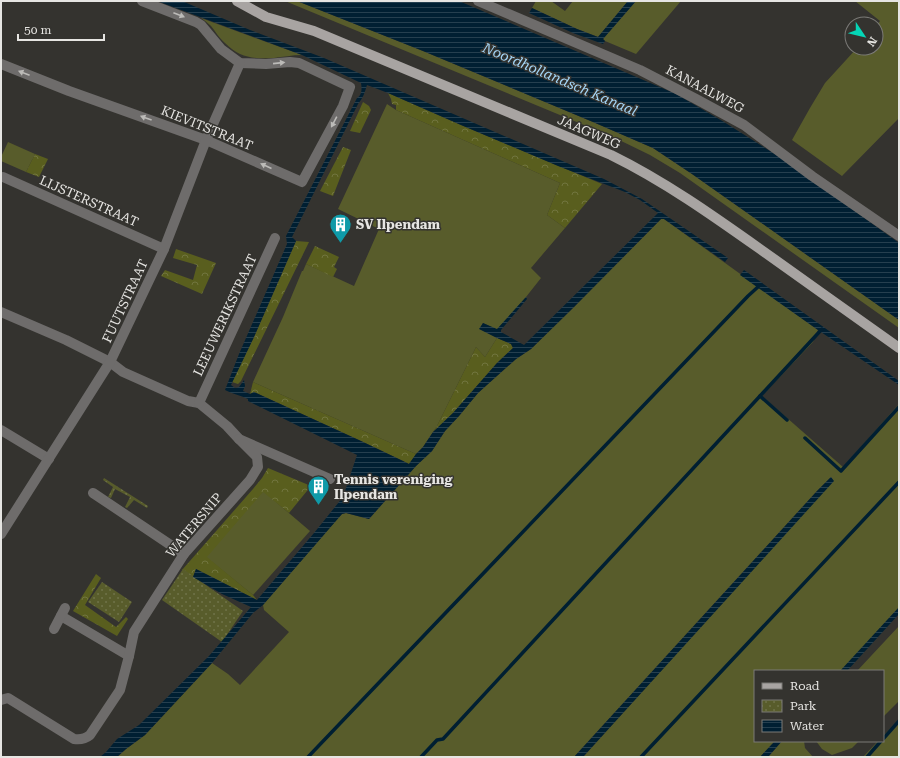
<svg xmlns="http://www.w3.org/2000/svg" width="900" height="758" viewBox="0 0 900 758" font-family="'Roboto Serif',serif">
<defs>
<pattern id="forest-crowns" width="20" height="18" patternUnits="userSpaceOnUse"><rect width="20" height="18" fill="#595e1e"/><path d="M2 6a3 3 0 1 1 6 0M12 15a3 3 0 1 1 6 0" fill="none" stroke="#71753e"/></pattern>
<pattern id="park-dots" width="8" height="8" patternUnits="userSpaceOnUse"><rect width="8" height="8" fill="#585c2b"/><path d="M2 2h.1M6 6h.1" fill="none" stroke="#707349" stroke-width="1.8" stroke-linecap="round"/></pattern>
<pattern id="water-rules" width="6" height="5" patternUnits="userSpaceOnUse"><rect width="6" height="5" fill="#001f32"/><path d="M0 2.5h6" fill="none" stroke="#253f4f"/></pattern>
</defs>
<rect width="100%" height="100%" fill="#34332f"/>
<!-- grass -->
<g fill="#585c2b">
<path d="M 285,1 L 297,1 L 423,51 L 593,122 L 653,148 L 692,174 L 899,320 L 899,328 L 680,173 L 650,155 L 613,137 Z"/>
<path d="M 536,1 L 551,1 L 565,11 L 573,1 L 628,1 L 598,37 L 577,29 L 532,8 Z"/>
<path d="M 636,1 L 681,1 L 636,54 L 605,41 L 603,39 Z"/>
<path d="M 855,1 L 899,1 L 899,118 L 842,176 L 792,140 L 810,108 L 825,83 L 857,48 L 876,48 L 876,26 L 880,21 Z"/>
<path d="M 201,18 L 302,55 C 292,55 283,57 274,58 C 253,59 240,58 225,43 C 219,38 216,32 211,26 C 208,23 205,21 201,18 Z"/>
<path d="M 387,104 L 396,110 L 560,183 L 547,215 L 565,228 L 531,268 L 541,278 L 526,297 L 497,330 L 483,323 L 480,329 L 497,338 L 485,357 L 476,347 L 437,426 L 423,447 L 416,454 L 253,382 L 283,317 L 302,271 L 303,271 L 306,264 L 354,286 L 379,229 L 338,209 Z"/>
<path d="M 8,142 L 35,154 L 26,172 L 1,161 L 1,157 Z"/>
<path d="M 661,219 L 664,219 L 818,330 L 813,342 L 762,396 L 843,467 L 899,404 L 899,608 L 841,671 L 755,671 L 755,741 L 775,741 L 760,757 L 583,757 L 833,481 L 831,477 L 817,491 L 574,757 L 117,757 L 126,749 L 145,735 L 212,663 L 228,674 L 240,685 L 289,632 L 264,610 L 263,605 L 338,518 L 342,514 L 346,513 L 369,519 L 416,466 L 432,451 L 445,431 L 459,416 L 478,393 L 516,359 L 531,349 L 575,306 Z"/>
<path d="M 263,491 L 310,531 L 253,595 L 206,557 Z"/>
<path d="M 899,626 L 899,701 L 883,717 L 883,671 L 857,671 Z"/>
<path d="M 899,719 L 899,757 L 863,757 L 878,741 L 883,741 L 883,736 Z"/>
<path d="M 782,741 L 804,741 L 805,748 L 813,757 L 768,757 Z"/>
<path d="M 816,741 L 859,741 L 852,748 L 832,755 L 822,749 Z"/>
</g>
<!-- forest -->
<g fill="url(#forest-crowns)">
<path d="M 388,93 L 461,125 L 602,184 L 565,228 L 547,215 L 560,183 L 396,110 L 396,105 L 392,104 L 391,99 Z"/>
<path d="M 363,102 L 369,106 L 371,110 L 360,133 L 350,131 Z"/>
<path d="M 343,147 L 351,150 L 333,196 L 320,191 Z"/>
<path d="M 35,154 L 48,159 L 39,177 L 26,172 Z"/>
<path d="M 296,241 L 309,242 L 241,381 L 238,384 L 232,382 L 254,337 Z"/>
<path d="M 315,246 L 339,257 L 334,267 L 337,269 L 333,277 L 306,264 Z"/>
<path d="M 176,249 L 216,263 L 202,294 L 161,276 L 165,270 L 193,280 L 197,265 L 173,258 Z"/>
<path d="M 497,338 L 511,344 L 513,348 L 497,363 L 453,413 L 433,432 L 437,426 L 476,347 L 485,357 Z"/>
<path d="M 253,382 L 416,454 L 409,464 L 403,461 L 361,441 L 254,392 L 250,394 Z"/>
<path d="M 268,468 L 311,486 L 289,513 L 263,492 L 207,557 L 253,595 L 257,600 L 196,569 L 193,577 L 182,570 L 253,489 L 262,478 Z"/>
<path d="M 96,574 L 101,578 L 85,605 L 116,627 L 126,617 L 128,619 L 117,636 L 73,611 Z"/>
</g>
<!-- park -->
<g fill="url(#park-dots)">
<path d="M 104,478 L 148,506 L 147,508 L 134,500 L 127,508 L 125,507 L 130,497 L 115,489 L 111,498 L 108,497 L 113,487 L 103,480 Z"/>
<path d="M 183,569 L 243,611 L 222,642 L 162,600 Z"/>
<path d="M 102,582 L 132,602 L 119,622 L 88,602 Z"/>
</g>
<!-- water -->
<g fill="url(#water-rules)" fill-rule="evenodd">
<path d="M 157,1 L 182,1 L 250,30 L 324,58 L 604,179 L 642,199 L 728,258 L 725,262 L 664,219 L 661,219 L 575,306 L 531,349 L 516,359 L 478,393 L 459,416 L 445,431 L 432,451 L 416,466 L 369,519 L 346,513 L 342,514 L 263,605 L 253,613 L 212,663 L 145,735 L 126,749 L 117,757 L 100,757 L 106,752 L 117,739 L 139,725 L 209,656 L 251,607 L 222,594 L 193,577 L 196,569 L 257,600 L 314,533 L 343,497 L 357,455 L 248,401 L 248,399 C 240,395 232,394 225,390 L 239,354 L 287,244 L 286,236 L 357,98 C 362,95 362,89 361,83 L 302,55 ZM 367,85 L 388,93 L 461,125 L 558,166 L 625,192 L 640,200 L 658,213 L 524,345 L 501,332 L 501,330 L 527,299 L 526,297 L 497,329 L 483,323 L 479,329 L 497,338 L 511,344 L 513,348 L 497,363 L 453,413 L 433,432 L 423,447 L 416,454 L 409,464 L 403,461 L 361,441 L 254,392 L 250,394 L 243,391 L 245,386 L 244,380 L 239,387 L 235,388 L 231,385 L 254,337 L 296,241 L 292,237 L 358,104 C 363,98 365,92 367,85 Z"/>
<path d="M 297,1 L 459,1 L 676,94 L 724,122 L 781,158 L 899,243 L 899,320 L 692,174 L 653,148 L 593,122 L 423,51 Z"/>
<path d="M 628,1 L 636,1 L 603,39 L 605,41 L 603,44 L 573,33 L 529,13 L 532,8 L 577,29 L 598,37 Z"/>
<path d="M 744,270 L 899,381 L 899,385 L 818,330 L 740,275 Z"/>
<path d="M 831,477 L 834,481 L 583,757 L 574,757 L 817,491 Z"/>
<path d="M 899,607 L 899,614 L 847,671 L 840,671 Z"/>
<path d="M 775,741 L 782,741 L 768,757 L 760,757 Z"/>
</g>
<g fill="none" stroke-linecap="round" stroke-linejoin="round">
<!-- stream -->
<g stroke="#001f32" stroke-width="3.5">
<path d="M 760,396 L 822,329"/>
<path d="M 805,438 L 841,471 L 899,407"/>
<path d="M 883,739 L 899,721"/>
<path d="M 308,757 L 748,296 L 759,286"/>
<path d="M 421,757 L 437,740 L 443,739 L 760,396 L 787,420"/>
<path d="M 641,757 L 899,482"/>
<path d="M 867,757 L 881,741"/>
</g>
<!-- minor -->
<g stroke="#6e6c6b" stroke-width="10">
<path d="M 478,1 L 640,70 L 696,99 L 744,125 L 812,176 L 899,236"/>
<path d="M 1,64 L 69,91 L 206,140 L 302,182 L 343,106 L 350,87 L 299,63 L 290,62 L 266,64 L 240,63 L 221,49 L 201,25 L 196,22 L 142,1"/>
<path d="M 3,177 L 164,249"/>
<path d="M 1,312 L 66,340 L 110,362 L 123,372 L 188,401 L 199,403 L 227,426 L 239,439 L 330,479"/>
<path d="M 199,403 L 275,238"/>
<path d="M 1,430 L 49,459"/>
<path d="M 93,493 L 184,554"/>
<path d="M 1,534 L 110,362 L 164,249 L 206,140 L 240,63"/>
<path d="M 61,616 L 129,656"/>
<path d="M 54,629 L 65,608"/>
<path d="M 1,700 L 8,698 L 74,739 C 80,740 85,739 90,735 L 120,690 L 129,656 L 134,632 L 184,554 L 250,480 L 258,467 L 257,457 L 239,439"/>
</g>
<!-- major -->
<path stroke="#a8a4a2" stroke-width="10" d="M 237,1 L 266,17 L 314,31 L 611,155 C 664,181 712,215 760,249 C 806,282 853,315 899,348"/>
</g>
<!-- one-way arrows -->
<defs><path id="oneway-solid" d="M-6-.8H1V-3.2L6.5 0L1 3.2V.8H-6Z"/></defs>
<g fill="#bcbbb8">
<use href="#oneway-solid" transform="translate(179 15) rotate(21)"/>
<use href="#oneway-solid" transform="translate(279 63) rotate(-6)"/>
<use href="#oneway-solid" transform="translate(24 73) rotate(-159)"/>
<use href="#oneway-solid" transform="translate(146 118) rotate(-160)"/>
<use href="#oneway-solid" transform="translate(334 122) rotate(118)"/>
<use href="#oneway-solid" transform="translate(266 166) rotate(-156)"/>
</g>
<!-- icons -->
<defs>
<symbol id="building-pin" viewBox="-11 -11 22 30"><path d="M0 17L-7.5 6A9.5 9.5 0 1 1 7.5 6Z" fill="#0f9aa8" stroke="#34332f"/><path d="M-4-6H4V6H1V3H-1V6H-4ZM-2.5-4.3h1.7v1.8h-1.7ZM.8-4.3h1.7v1.8H.8ZM-2.5-1h1.7V.8h-1.7ZM.8-1h1.7V.8H.8Z" fill="#fff"/></symbol>
</defs>
<g fill-rule="evenodd">
<use href="#building-pin" x="328" y="212" width="25" height="34"/>
<use href="#building-pin" x="306" y="474" width="25" height="34"/>
</g>
<g text-anchor="middle" dominant-baseline="central" stroke-width="3" stroke-linejoin="round" paint-order="stroke">
<!-- street labels -->
<g font-size="13" fill="#e6e5e2" stroke="#34332f">
<text transform="translate(705 89) rotate(28)">KANAALWEG</text>
<text transform="translate(207 128) rotate(22)">KIEVITSTRAAT</text>
<text transform="translate(589 132) rotate(23)">JAAGWEG</text>
<text transform="translate(89 201) rotate(24)">LIJSTERSTRAAT</text>
<text transform="translate(125 301) rotate(-65)">FUUTSTRAAT</text>
<text transform="translate(225 315) rotate(-65)">LEEUWERIKSTRAAT</text>
<text transform="translate(194 525) rotate(-50)">WATERSNIP</text>
</g>
<!-- poi labels -->
<g font-size="13" font-weight="bold" fill="#e6e5e2" stroke="#34332f" text-anchor="start">
<text x="356" y="224">SV Ilpendam</text>
<text x="334" y="479">Tennis vereniging<tspan x="334" dy="15">Ilpendam</tspan></text>
</g>
<!-- water labels -->
<g font-size="14" font-style="italic" fill="#a4d6f7" stroke="#34332f">
<text transform="translate(560 79) rotate(23)">Noordhollandsch Kanaal</text>
</g>
</g>
<!-- border -->
<rect width="900" height="758" fill="none" stroke="#e6e5e2" stroke-width="4"/>
<!-- legend -->
<rect x="754" y="670" width="130" height="72" fill="#34332f" stroke="#7b7a77"/>
<rect x="762" y="683" width="20" height="6" fill="#a8a4a2" stroke="#7b7a77"/>
<text x="790" y="690" font-size="12" fill="#e6e5e2">Road</text>
<rect x="762" y="700" width="20" height="12" fill="url(#park-dots)" stroke="#7b7a77"/>
<text x="790" y="710" font-size="12" fill="#e6e5e2">Park</text>
<rect x="762" y="720" width="20" height="12" fill="url(#water-rules)" stroke="#7b7a77"/>
<text x="790" y="730" font-size="12" fill="#e6e5e2">Water</text>
<!-- north arrow -->
<g transform="translate(864 36) rotate(125)"><circle r="19" fill="#34332f" stroke="#7b7a77"/>
<path d="M0-3L7 15L0 10L-7 15Z" fill="#05d5b6"/>
<text y="-6" font-size="11" font-weight="bold" text-anchor="middle" fill="#e6e5e2">N</text>
</g>
<!-- scale -->
<path d="M18 34v6h86v-6" fill="none" stroke="#e6e5e2" stroke-width="2"/>
<text x="24" y="34" font-size="12" fill="#e6e5e2" stroke="#34332f" stroke-width="3" paint-order="stroke">50 m</text>
</svg>
